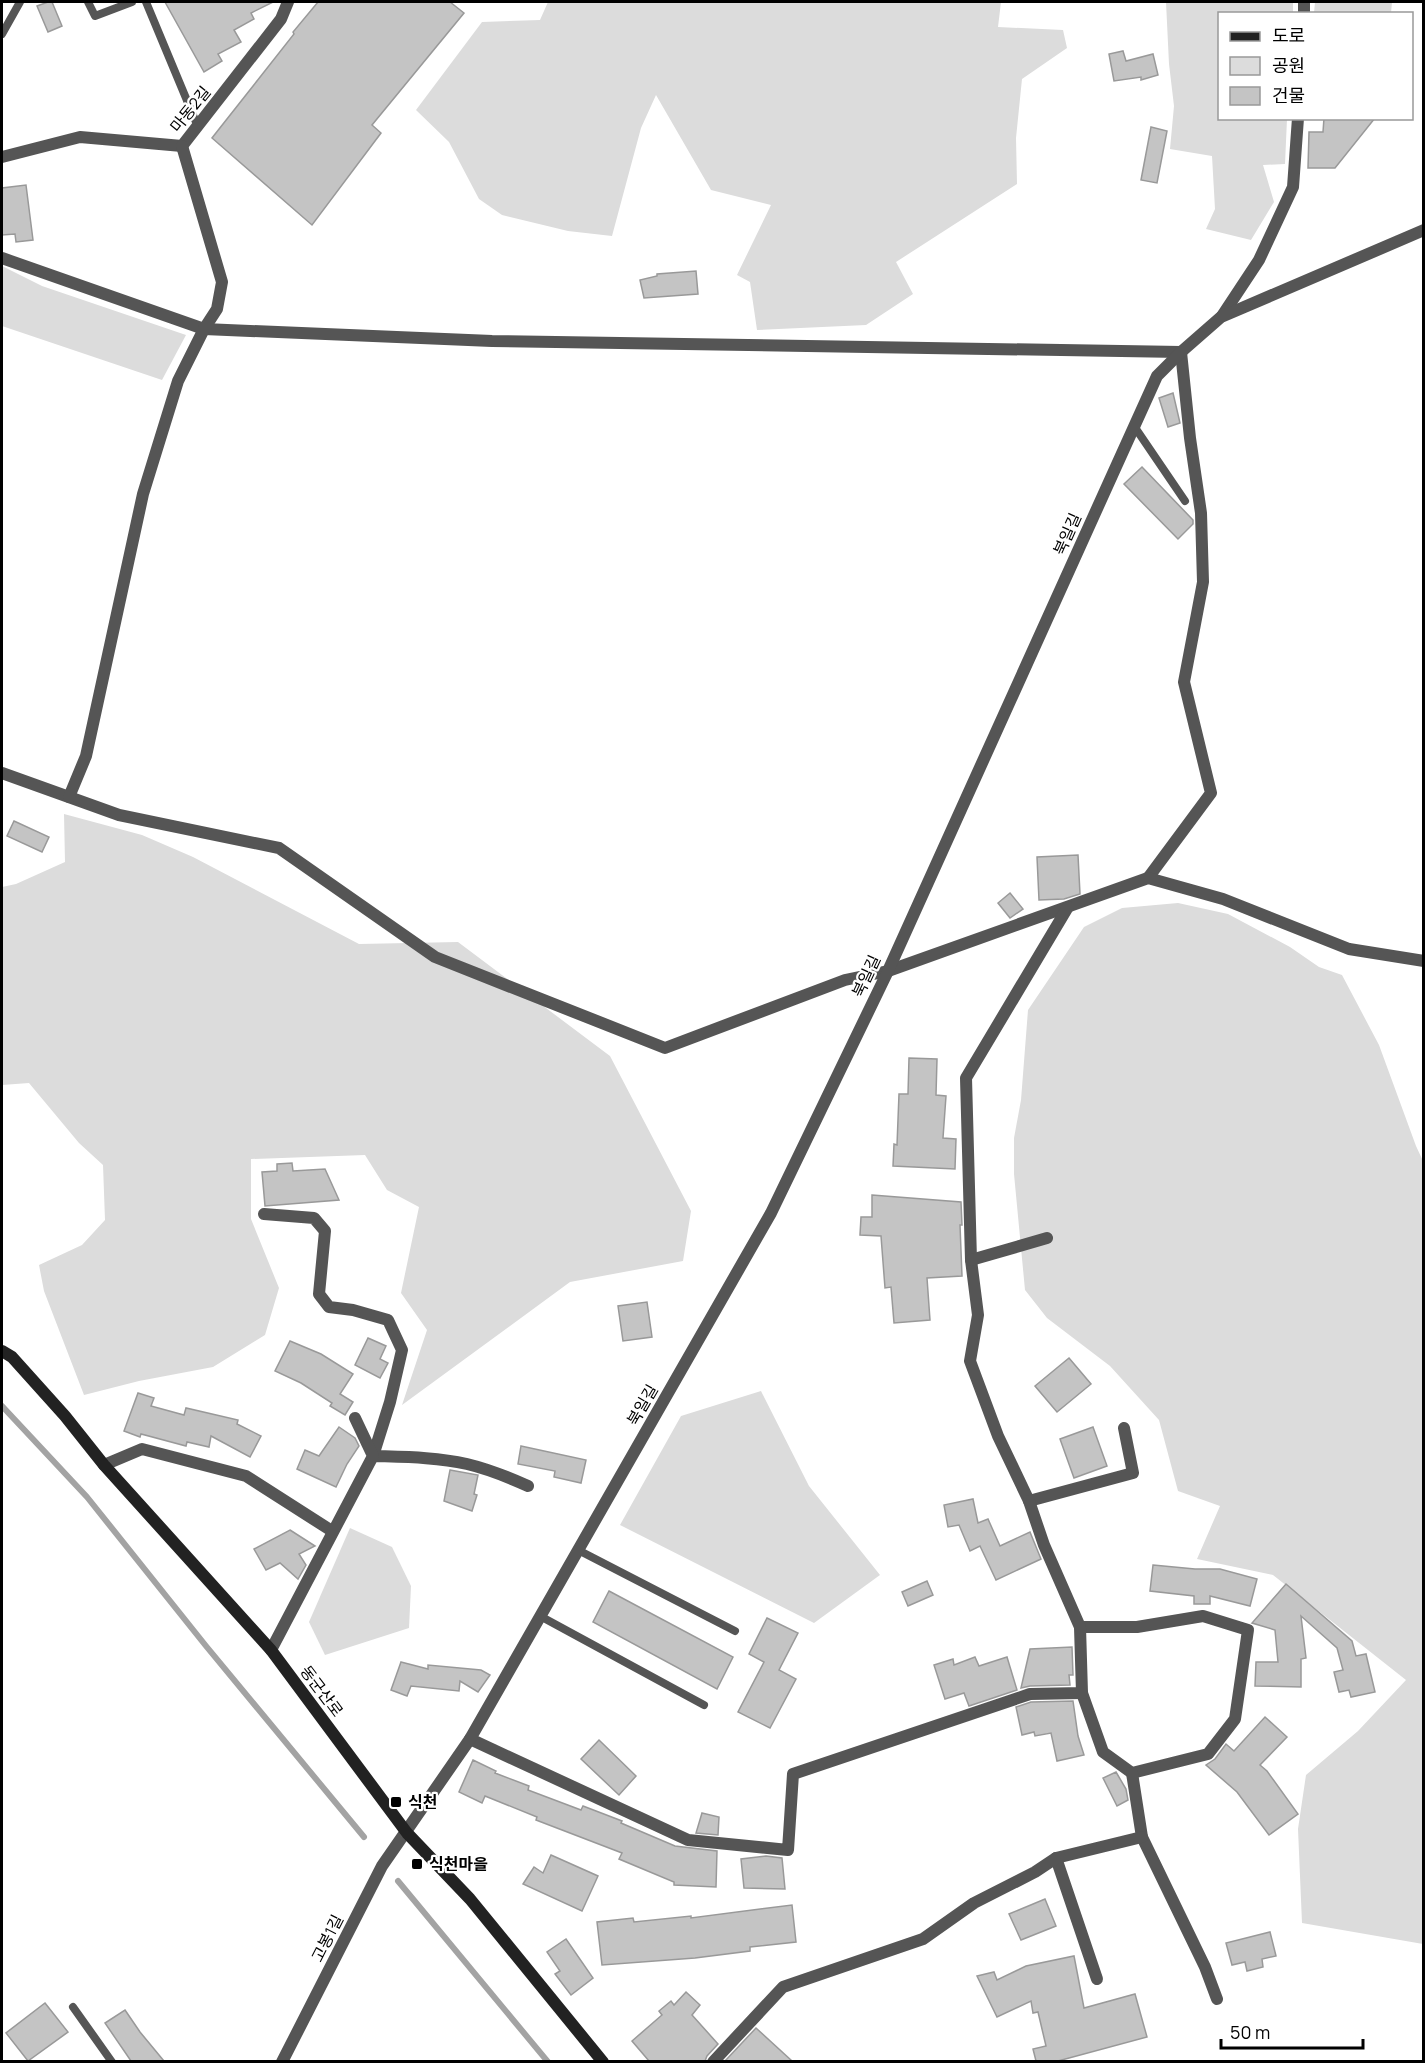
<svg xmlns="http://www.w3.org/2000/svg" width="1425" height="2063" viewBox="0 0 1425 2063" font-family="Manrope,'Noto Sans KR',sans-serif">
<rect width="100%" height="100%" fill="#fff"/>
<!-- green -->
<g fill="#dcdcdc">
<path d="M 548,2 L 1001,2 L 998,27 L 1063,30 L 1067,48 L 1022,79 L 1016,138 L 1017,184 L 896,262 L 913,294 L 866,325 L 757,330 L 750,282 L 737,275 L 771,205 L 711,190 L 656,95 L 641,128 L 612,236 L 568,231 L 502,215 L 479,199 L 449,142 L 416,110 L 482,22 L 540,20 Z"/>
<path d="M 1166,2 L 1293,2 L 1293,13 L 1220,14 L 1220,118 L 1287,119 L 1285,164 L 1263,165 L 1274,202 L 1251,240 L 1206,229 L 1215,209 L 1212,156 L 1170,149 L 1174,106 L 1169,64 Z"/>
<path d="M 1315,2 L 1392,2 L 1391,13 L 1314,13 Z"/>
<path d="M 2,266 L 42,286 L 186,335 L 162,380 L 2,326 Z"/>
<path d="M 64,814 L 142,835 L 193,857 L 359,944 L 458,942 L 610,1056 L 691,1211 L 683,1261 L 570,1282 L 402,1405 L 427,1330 L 401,1293 L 419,1207 L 387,1190 L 365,1155 L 251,1159 L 251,1219 L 279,1288 L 265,1335 L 213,1367 L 139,1381 L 84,1395 L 44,1291 L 39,1265 L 82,1245 L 105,1220 L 103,1165 L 79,1143 L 29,1083 L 2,1085 L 2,887 L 16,884 L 65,862 Z"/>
<path d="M 1178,903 L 1228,914 L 1290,947 L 1319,967 L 1342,975 L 1379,1045 L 1416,1146 L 1423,1161 L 1423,1944 L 1302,1923 L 1298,1829 L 1306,1775 L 1358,1731 L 1406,1680 L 1273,1575 L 1197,1559 L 1220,1506 L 1178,1491 L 1159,1420 L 1110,1366 L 1047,1318 L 1025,1290 L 1014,1174 L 1014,1138 L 1021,1100 L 1028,1010 L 1084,927 L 1122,908 Z"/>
<path d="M 761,1391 L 809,1486 L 880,1575 L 814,1623 L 620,1525 L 681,1416 Z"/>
<path d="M 350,1528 L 392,1547 L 411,1586 L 409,1628 L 325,1655 L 309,1622 Z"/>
</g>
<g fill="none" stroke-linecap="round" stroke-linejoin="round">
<!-- stream -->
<g stroke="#a3a3a3" stroke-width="6">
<path d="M 2,1406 L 87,1497 L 206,1646 L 364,1837"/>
<path d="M 398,1881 L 548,2062"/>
</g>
</g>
<!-- building -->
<g fill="#c4c4c4" stroke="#999" stroke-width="1.5">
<path d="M 48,2 L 52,2 L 62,26 L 48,32 L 37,6 Z"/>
<path d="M 165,2 L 273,2 L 251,13 L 254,19 L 234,30 L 241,42 L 218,54 L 222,61 L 204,72 Z"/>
<path d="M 318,2 L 450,2 L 464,13 L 372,125 L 381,133 L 312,225 L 212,138 L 294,34 L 293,32 Z"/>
<path d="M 1123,51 L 1126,61 L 1153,54 L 1158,75 L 1141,80 L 1141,77 L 1114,81 L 1109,54 Z"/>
<path d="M 1324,118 L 1375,118 L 1335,168 L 1308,168 L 1309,132 L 1323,132 Z"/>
<path d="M 1151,127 L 1167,131 L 1157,183 L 1141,180 Z"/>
<path d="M 26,185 L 33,240 L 16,242 L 15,234 L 2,235 L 2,188 Z"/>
<path d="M 696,271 L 698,294 L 644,298 L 640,280 L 657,276 L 657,274 Z"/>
<path d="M 1173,393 L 1180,423 L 1168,427 L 1159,398 Z"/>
<path d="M 1142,467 L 1193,520 L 1193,524 L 1178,539 L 1124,484 Z"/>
<path d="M 14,821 L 49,837 L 42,852 L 7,836 Z"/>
<path d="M 1078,855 L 1080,894 L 1064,899 L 1039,900 L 1037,857 Z"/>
<path d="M 1010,893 L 1023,909 L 1010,918 L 998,903 Z"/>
<path d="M 909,1058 L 937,1059 L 936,1095 L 946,1096 L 943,1138 L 956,1139 L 955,1169 L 893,1166 L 894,1144 L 897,1145 L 899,1094 L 908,1094 Z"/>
<path d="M 292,1163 L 293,1171 L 325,1169 L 339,1200 L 265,1206 L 262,1172 L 277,1171 L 277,1164 Z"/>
<path d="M 872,1195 L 961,1202 L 962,1225 L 960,1225 L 962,1276 L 927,1278 L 930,1320 L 894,1323 L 891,1287 L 885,1288 L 881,1236 L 860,1235 L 861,1217 L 872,1217 Z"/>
<path d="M 647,1302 L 652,1337 L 623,1341 L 618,1306 Z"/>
<path d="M 368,1338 L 386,1346 L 380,1359 L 388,1363 L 380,1378 L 355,1365 Z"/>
<path d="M 290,1341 L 321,1354 L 353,1374 L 340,1394 L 353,1402 L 345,1415 L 330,1406 L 332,1403 L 301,1383 L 275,1371 Z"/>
<path d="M 1069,1358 L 1091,1384 L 1057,1412 L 1035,1386 Z"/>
<path d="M 138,1393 L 154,1398 L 151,1406 L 184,1415 L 186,1408 L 238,1420 L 237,1424 L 261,1436 L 250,1457 L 211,1436 L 209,1447 L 187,1442 L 186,1446 L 141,1434 L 140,1437 L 124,1431 Z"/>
<path d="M 339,1427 L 355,1438 L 359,1446 L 347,1464 L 336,1487 L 297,1469 L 305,1450 L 319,1456 Z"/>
<path d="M 1093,1427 L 1107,1466 L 1074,1478 L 1060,1439 Z"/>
<path d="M 521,1446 L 586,1460 L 581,1483 L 554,1477 L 555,1471 L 518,1464 Z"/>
<path d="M 450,1470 L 478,1475 L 474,1494 L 477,1495 L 472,1511 L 444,1501 Z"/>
<path d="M 973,1499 L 978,1523 L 988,1519 L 1000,1546 L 1030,1532 L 1041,1559 L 996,1580 L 980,1546 L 970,1551 L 959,1525 L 948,1527 L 944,1505 Z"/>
<path d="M 290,1530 L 315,1546 L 299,1554 L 306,1565 L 298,1579 L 280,1563 L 266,1570 L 254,1549 Z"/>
<path d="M 1153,1565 L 1195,1569 L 1220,1569 L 1257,1579 L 1250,1606 L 1210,1596 L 1210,1604 L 1194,1604 L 1194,1596 L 1150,1591 Z"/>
<path d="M 927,1581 L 933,1595 L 908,1606 L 902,1592 Z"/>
<path d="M 1286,1584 L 1352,1641 L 1356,1656 L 1366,1654 L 1375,1692 L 1351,1697 L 1349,1690 L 1339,1692 L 1334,1672 L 1343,1670 L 1337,1648 L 1301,1616 L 1306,1658 L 1301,1659 L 1301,1687 L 1255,1686 L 1256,1662 L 1278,1662 L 1275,1630 L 1252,1623 Z"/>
<path d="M 609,1591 L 733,1657 L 717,1689 L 593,1622 Z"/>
<path d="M 767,1618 L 798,1633 L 779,1670 L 796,1679 L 770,1728 L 738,1712 L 764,1662 L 749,1654 Z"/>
<path d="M 1072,1647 L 1073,1675 L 1069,1675 L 1070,1685 L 1030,1686 L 1021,1688 L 1030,1649 Z"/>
<path d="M 975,1657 L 979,1666 L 1007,1657 L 1017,1690 L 969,1706 L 964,1693 L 945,1699 L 934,1665 L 953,1659 L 954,1665 Z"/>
<path d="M 401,1662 L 428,1669 L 428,1665 L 481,1670 L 490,1675 L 478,1692 L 460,1681 L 459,1691 L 411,1686 L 407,1696 L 391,1690 Z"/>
<path d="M 1073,1701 L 1078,1736 L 1084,1755 L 1057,1761 L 1051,1733 L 1035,1736 L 1034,1732 L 1022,1735 L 1016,1707 L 1031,1702 Z"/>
<path d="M 1265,1717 L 1287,1737 L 1260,1765 L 1267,1771 L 1298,1814 L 1269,1835 L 1237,1792 L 1206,1765 L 1215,1759 L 1226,1744 L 1234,1751 Z"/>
<path d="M 599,1740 L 636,1776 L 619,1795 L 581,1759 Z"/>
<path d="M 473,1760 L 496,1771 L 495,1773 L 529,1786 L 528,1790 L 581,1810 L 583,1806 L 622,1821 L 621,1823 L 675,1846 L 717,1851 L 716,1887 L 674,1885 L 674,1882 L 619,1859 L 622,1853 L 536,1820 L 537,1817 L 485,1796 L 482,1803 L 459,1792 Z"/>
<path d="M 1116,1772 L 1126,1789 L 1128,1800 L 1117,1806 L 1103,1778 Z"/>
<path d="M 702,1813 L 719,1817 L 718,1835 L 696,1833 Z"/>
<path d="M 551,1855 L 598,1876 L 582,1911 L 523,1884 L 534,1867 L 543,1873 Z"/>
<path d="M 766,1856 L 782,1858 L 785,1889 L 744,1888 L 741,1859 Z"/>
<path d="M 1045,1899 L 1056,1926 L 1021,1940 L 1009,1914 Z"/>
<path d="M 792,1905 L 796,1942 L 750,1947 L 750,1951 L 695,1958 L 602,1965 L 597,1922 L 633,1918 L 634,1922 L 691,1916 L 691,1918 Z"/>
<path d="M 1270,1932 L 1276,1956 L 1262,1959 L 1263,1967 L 1247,1971 L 1245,1962 L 1232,1965 L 1226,1943 Z"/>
<path d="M 566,1939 L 593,1978 L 571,1995 L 555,1974 L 560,1971 L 547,1952 Z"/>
<path d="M 1074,1956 L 1084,2008 L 1135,1994 L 1147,2037 L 1058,2061 L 1036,2061 L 1033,2049 L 1046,2046 L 1038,2012 L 1033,2013 L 1031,2001 L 997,2017 L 977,1976 L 994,1972 L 997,1980 L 1026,1966 Z"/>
<path d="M 686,1992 L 700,2005 L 692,2015 L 718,2044 L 707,2056 L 705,2061 L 649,2061 L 632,2041 L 662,2015 L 659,2011 L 671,2001 L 674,2005 Z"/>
<path d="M 45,2003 L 68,2032 L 28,2061 L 6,2033 Z"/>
<path d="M 125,2010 L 140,2032 L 164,2061 L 131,2061 L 105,2023 Z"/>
<path d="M 756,2028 L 792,2061 L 725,2061 Z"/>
</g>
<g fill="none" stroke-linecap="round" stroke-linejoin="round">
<!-- lane -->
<g stroke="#555" stroke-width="8">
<path d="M 88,2 L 95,16 L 132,2"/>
<path d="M 146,2 L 198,127"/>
<path d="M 2,34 L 20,2"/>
<path d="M 1134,426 L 1185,501"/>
<path d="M 578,1550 L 735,1631"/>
<path d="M 540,1616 L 704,1705"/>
<path d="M 73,2007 L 112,2062"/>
</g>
<!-- street -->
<g stroke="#555" stroke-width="12">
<path d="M 1304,14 L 1304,2"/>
<path d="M 2,157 L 80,137 L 182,146 L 281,19 L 288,2"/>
<path d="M 2,258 L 204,329 L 492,341 L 1181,352 L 1190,438 L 1201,513 L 1203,582 L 1184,682 L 1211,793 L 1148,878"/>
<path d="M 1222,316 L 1259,260 L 1293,187 L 1298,118"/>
<path d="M 2,773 L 119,815 L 279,848 L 435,957 L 665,1048 L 845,980 L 888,971 L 1148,878 L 1223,899 L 1349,949 L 1424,961"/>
<path d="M 69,797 L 86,756 L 143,494 L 178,381 L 204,329 L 217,309 L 222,282 L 182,146"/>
<path d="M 1068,907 L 966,1078 L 971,1260 L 978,1315 L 970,1361 L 998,1436 L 1029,1501 L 1133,1473 L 1124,1428"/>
<path d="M 264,1214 L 314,1218 L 325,1231 L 319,1294 L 329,1307 L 353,1310 L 388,1320 L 402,1350 L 390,1402 L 373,1456 C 404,1457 436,1457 467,1464 C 488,1469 508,1477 528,1486"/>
<path d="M 971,1260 L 1047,1238"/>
<path d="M 104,1465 L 142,1449 L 246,1476 L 332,1531"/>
<path d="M 1080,1627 L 1137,1627 L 1203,1616 L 1248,1630 L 1235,1719 L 1208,1754 L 1132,1773 L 1103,1752 L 1082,1693"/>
<path d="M 271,1650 L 373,1456 L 355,1418"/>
<path d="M 470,1739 L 688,1840 L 788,1850 L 793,1774 L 1030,1694 L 1082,1693 L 1080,1627 L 1044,1545 L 1029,1501"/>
<path d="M 1132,1773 L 1142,1837 L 1205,1967 L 1217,1999"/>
<path d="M 1056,1858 L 1097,1979"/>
<path d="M 282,2062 L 382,1866 L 470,1739 L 771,1213 L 888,971 L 1157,376 L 1181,352 L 1221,317 L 1424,230"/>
<path d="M 713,2062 L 783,1987 L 923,1939 L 974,1903 L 1035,1872 L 1056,1858 L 1142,1837"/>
</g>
<!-- secondary -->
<path stroke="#222" stroke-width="12" d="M 2,1351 L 12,1357 L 65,1416 L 104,1465 L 271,1650 L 407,1833 L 470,1899 L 603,2062"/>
</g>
<!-- markers -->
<g fill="#000" stroke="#fff" stroke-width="2">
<rect x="390" y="1796" width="12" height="12" rx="3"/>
<rect x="411" y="1858" width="12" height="12" rx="3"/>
</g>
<g text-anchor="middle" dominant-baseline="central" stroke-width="4.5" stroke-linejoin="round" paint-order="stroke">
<!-- street labels -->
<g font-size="16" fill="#000" stroke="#fff">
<text transform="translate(190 109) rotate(-51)">마동2길</text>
<text transform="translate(1067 534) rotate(-66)">북일길</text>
<text transform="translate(866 976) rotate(-65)">북일길</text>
<text transform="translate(642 1405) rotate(-60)">북일길</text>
<text transform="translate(322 1691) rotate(53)">동군산로</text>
<text transform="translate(327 1938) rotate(-63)">고봉1길</text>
</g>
<!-- poi labels -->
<g font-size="16" font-weight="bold" fill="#000" stroke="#fff" text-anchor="start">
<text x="408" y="1802">식천</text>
<text x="429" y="1864">식천마을</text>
</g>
</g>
<!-- border -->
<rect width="1425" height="2063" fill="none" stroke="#000000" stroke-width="6"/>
<!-- legend -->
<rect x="1218" y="12" width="195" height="108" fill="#ffffff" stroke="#999999" stroke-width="1.5"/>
<rect x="1230" y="32" width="30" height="9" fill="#222222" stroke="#999999" stroke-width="1.5"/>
<text x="1272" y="42" font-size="18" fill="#000000">도로</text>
<rect x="1230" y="57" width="30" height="18" fill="#dcdcdc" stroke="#999999" stroke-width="1.5"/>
<text x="1272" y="72" font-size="18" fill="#000000">공원</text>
<rect x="1230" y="87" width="30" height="18" fill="#c4c4c4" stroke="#999999" stroke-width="1.5"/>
<text x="1272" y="102" font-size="18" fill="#000000">건물</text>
<!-- scale -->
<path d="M1221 2039v9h142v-9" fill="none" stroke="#000000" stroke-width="3"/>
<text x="1230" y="2039" font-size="18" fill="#000000" stroke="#ffffff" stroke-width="4.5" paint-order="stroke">50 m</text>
</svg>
